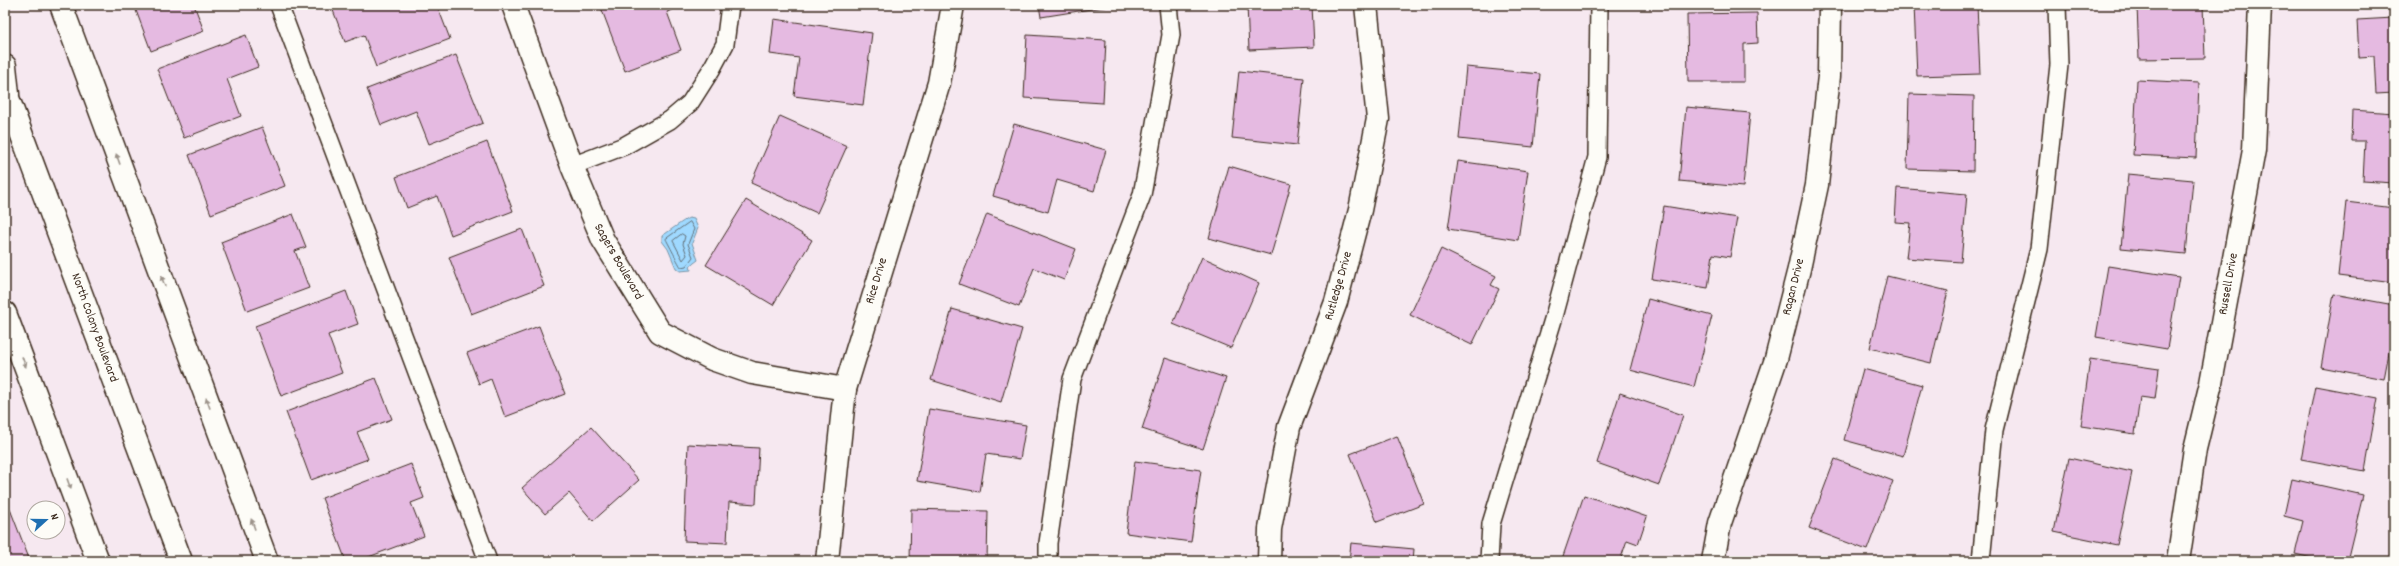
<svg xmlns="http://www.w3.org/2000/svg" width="2399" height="566" viewBox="0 0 2399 566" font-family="Dekko,sans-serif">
<rect width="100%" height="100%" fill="#f6e8f0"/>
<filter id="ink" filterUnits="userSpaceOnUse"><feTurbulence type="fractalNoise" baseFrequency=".025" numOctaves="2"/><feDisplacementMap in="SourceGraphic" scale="8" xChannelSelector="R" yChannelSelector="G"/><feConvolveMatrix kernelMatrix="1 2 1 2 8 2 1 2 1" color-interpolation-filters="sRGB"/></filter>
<g filter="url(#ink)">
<!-- water -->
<path fill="#9fd9ff" stroke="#7793a5" d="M 689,218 L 694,219 L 698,228 L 692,243 L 698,260 L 690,266 L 691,270 L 680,271 L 676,268 L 668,249 L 662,241 L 662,236 C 668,232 684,220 689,218 Z"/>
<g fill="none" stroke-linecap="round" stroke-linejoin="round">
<!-- shore -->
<g stroke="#637078" stroke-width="1">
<path d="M 690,222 L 694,229 L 688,244 L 693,257 L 686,266 L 681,267 C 680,266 667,241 666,239 Z"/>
<path d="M 682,234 L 685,236 L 683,244 L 687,255 L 683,260 L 673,241 Z"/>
</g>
</g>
<!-- building -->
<g fill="#e5bae1" stroke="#3b2a1e">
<path d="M 134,5 L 194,5 L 204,31 L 151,51 Z"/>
<path d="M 331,5 L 437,5 L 450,39 L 376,67 L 364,35 L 345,42 Z"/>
<path d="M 600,5 L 685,5 L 667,12 L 681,50 L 625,71 Z"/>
<path d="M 1039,5 L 1116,5 L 1041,17 Z"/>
<path d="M 1247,5 L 1312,5 L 1314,47 L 1249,50 Z"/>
<path d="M 1914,5 L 1977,5 L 1980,74 L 1917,76 Z"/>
<path d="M 2137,5 L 2203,5 L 2205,58 L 2139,59 Z"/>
<path d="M 1757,13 L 1758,43 L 1744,44 L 1744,82 L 1688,82 L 1687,14 Z"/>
<path d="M 2394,18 L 2394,93 L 2376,94 L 2374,56 L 2359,57 L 2357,20 Z"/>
<path d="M 774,19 L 872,33 L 863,105 L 794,96 L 799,58 L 770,54 Z"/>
<path d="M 246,35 L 258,67 L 227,79 L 241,116 L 184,138 L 157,69 Z"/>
<path d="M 1027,35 L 1106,40 L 1103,103 L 1024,98 Z"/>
<path d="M 456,55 L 483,123 L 429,144 L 416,111 L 381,125 L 367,89 Z"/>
<path d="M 1466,67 L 1540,74 L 1533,147 L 1459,139 Z"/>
<path d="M 1239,71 L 1304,78 L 1297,145 L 1232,138 Z"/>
<path d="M 2137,80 L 2199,83 L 2196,158 L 2133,155 Z"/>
<path d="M 1909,94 L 1974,96 L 1973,171 L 1907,169 Z"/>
<path d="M 1686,107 L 1750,113 L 1743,187 L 1679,181 Z"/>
<path d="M 2352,110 L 2394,113 L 2394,183 L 2363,181 L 2365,141 L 2351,141 Z"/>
<path d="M 780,116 L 847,146 L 817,213 L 751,183 Z"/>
<path d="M 1014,124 L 1106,150 L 1094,191 L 1057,180 L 1048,212 L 993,196 Z"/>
<path d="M 262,127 L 285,186 L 211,214 L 189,155 Z"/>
<path d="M 487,142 L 513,211 L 451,235 L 437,196 L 407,208 L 396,177 Z"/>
<path d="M 1458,161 L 1528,171 L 1518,240 L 1448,229 Z"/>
<path d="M 1229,166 L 1291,184 L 1271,255 L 1209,238 Z"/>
<path d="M 2128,174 L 2193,180 L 2186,254 L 2121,248 Z"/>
<path d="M 1897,188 L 1967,194 L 1961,262 L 1906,258 L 1910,223 L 1895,222 Z"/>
<path d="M 746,200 L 812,240 L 773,305 L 706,265 Z"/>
<path d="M 2346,202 L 2394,208 L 2394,283 L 2338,276 Z"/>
<path d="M 1664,206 L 1737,218 L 1730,257 L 1713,254 L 1708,288 L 1652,279 Z"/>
<path d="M 293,214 L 306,247 L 295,251 L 309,288 L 247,311 L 221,242 Z"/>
<path d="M 987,214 L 1076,249 L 1064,280 L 1034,268 L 1019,307 L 959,284 Z"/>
<path d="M 522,229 L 544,286 L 471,314 L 449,257 Z"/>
<path d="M 1441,249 L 1496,276 L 1491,285 L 1499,289 L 1472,345 L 1410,315 Z"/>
<path d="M 1202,257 L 1259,283 L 1231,348 L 1173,324 Z"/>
<path d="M 2108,266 L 2179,277 L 2167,349 L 2096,337 Z"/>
<path d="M 1887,276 L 1948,291 L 1931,363 L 1870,348 Z"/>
<path d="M 346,291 L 358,324 L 328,335 L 342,373 L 281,396 L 255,326 Z"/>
<path d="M 2334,294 L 2394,305 L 2394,337 L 2392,337 L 2384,379 L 2321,367 Z"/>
<path d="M 1648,299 L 1712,316 L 1694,387 L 1630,370 Z"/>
<path d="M 952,309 L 1022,329 L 1001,402 L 931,380 Z"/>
<path d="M 539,326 L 565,394 L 505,417 L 491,379 L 479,384 L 467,353 Z"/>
<path d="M 1165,358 L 1226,378 L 1203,449 L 1142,429 Z"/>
<path d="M 2090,359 L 2159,369 L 2155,399 L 2140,397 L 2135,434 L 2081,426 Z"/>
<path d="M 1863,369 L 1922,385 L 1903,456 L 1844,440 Z"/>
<path d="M 376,378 L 392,419 L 357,432 L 368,459 L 311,480 L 286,412 Z"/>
<path d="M 2315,386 L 2378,398 L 2365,471 L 2301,459 Z"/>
<path d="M 1620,393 L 1683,415 L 1659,485 L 1597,463 Z"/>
<path d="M 929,409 L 1026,425 L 1020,459 L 986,454 L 980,492 L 917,481 Z"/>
<path d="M 591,427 L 639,480 L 593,521 L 569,493 L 545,514 L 522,488 Z"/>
<path d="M 1397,436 L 1424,504 L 1377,522 L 1350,454 Z"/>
<path d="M 688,444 L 759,448 L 756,504 L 729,502 L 727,543 L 684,541 Z"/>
<path d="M 2069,458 L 2132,472 L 2117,545 L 2054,532 Z"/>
<path d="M 1835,459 L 1893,481 L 1867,550 L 1809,528 Z"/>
<path d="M 1135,461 L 1201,470 L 1191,542 L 1126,533 Z"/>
<path d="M 411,464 L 424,498 L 411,503 L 424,536 L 358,561 L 346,561 L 322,498 Z"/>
<path d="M 2292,479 L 2363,495 L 2347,561 L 2325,561 L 2295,554 L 2303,521 L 2284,516 Z"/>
<path d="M 1584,495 L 1647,517 L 1638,544 L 1627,540 L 1620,561 L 1562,559 Z"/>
<path d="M 5,496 L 30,561 L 5,561 Z"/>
<path d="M 911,509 L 988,511 L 987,561 L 910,561 Z"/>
<path d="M 1351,543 L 1414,549 L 1413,561 L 1349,561 Z"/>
<path d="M 423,556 L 425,561 L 411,561 Z"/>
</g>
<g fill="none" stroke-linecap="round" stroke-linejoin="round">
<defs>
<g id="service">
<path d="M 279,5 L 488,561"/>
<path d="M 572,166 L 624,146 L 670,120 L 690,103 L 711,70 L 725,44 L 730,5"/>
<path d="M 1048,561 L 1048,543 L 1072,379 L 1142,195 L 1171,35 L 1168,5"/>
<path d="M 1489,561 L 1491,524 L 1555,313 L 1597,157 L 1599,5"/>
<path d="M 1981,561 L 1994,430 L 2039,249 L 2059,65 L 2057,5"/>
</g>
<g id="minor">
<path d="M 61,5 L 267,561"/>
<path d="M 513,5 L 572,166 L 603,240 L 660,332 L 712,359 L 752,373 L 845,389"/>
<path d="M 5,313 L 98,561"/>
<path d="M 827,561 L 845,389 L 939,83 L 953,5"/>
<path d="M 1269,561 L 1270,529 L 1289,427 L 1336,302 L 1360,210 L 1378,119 L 1366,5"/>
<path d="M 1713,561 L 1720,523 L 1776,359 L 1799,269 L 1817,185 L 1829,76 L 1830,5"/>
<path d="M 2178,561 L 2195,449 L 2211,383 L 2254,150 L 2260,5"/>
</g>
<g id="tertiary">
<path d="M 5,66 L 8,94"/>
<path d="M 5,90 L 181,561"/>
</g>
</defs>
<!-- service casing -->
<use href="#service" stroke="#3b2a1e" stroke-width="20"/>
<!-- minor casing -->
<use href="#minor" stroke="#3b2a1e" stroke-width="25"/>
<!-- tertiary casing -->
<use href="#tertiary" stroke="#3b2a1e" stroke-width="25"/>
<!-- service -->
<use href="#service" stroke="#fdfcf7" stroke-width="17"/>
<!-- minor -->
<use href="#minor" stroke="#fdfcf7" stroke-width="22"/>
<!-- tertiary -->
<use href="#tertiary" stroke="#fdfcf7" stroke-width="22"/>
</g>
<!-- one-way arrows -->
<defs><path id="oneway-solid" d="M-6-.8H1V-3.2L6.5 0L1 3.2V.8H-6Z"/></defs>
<g fill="#9c938a">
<use href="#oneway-solid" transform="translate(118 159) rotate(-110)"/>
<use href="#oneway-solid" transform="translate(163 281) rotate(-110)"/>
<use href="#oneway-solid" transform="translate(24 362) rotate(70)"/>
<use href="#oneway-solid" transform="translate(208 403) rotate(-110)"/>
<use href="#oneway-solid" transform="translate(69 484) rotate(70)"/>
<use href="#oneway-solid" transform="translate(253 524) rotate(-110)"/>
</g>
</g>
<g text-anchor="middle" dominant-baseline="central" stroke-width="3" stroke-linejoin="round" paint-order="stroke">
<!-- street labels -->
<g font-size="13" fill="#3b2a1e" stroke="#fdfcf7">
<text transform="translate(618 262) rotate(60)">Sagers Boulevard</text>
<text transform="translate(877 281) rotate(-73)">Rice Drive</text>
<text transform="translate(2229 284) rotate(-80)">Russell Drive</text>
<text transform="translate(1339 286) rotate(-74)">Rutledge Drive</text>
<text transform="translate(1794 287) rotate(-76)">Ragan Drive</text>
<text transform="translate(94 328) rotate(70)">North Colony Boulevard</text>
</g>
</g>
<!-- margin -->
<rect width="2399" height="566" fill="none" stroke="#fdfcf7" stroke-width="20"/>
<rect x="10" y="10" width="2379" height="546" fill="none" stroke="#3b2a1e" stroke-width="1.5" filter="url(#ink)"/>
<!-- north arrow -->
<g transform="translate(46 520) rotate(69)"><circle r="19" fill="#fdfcf7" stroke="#afa8a0"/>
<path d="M0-3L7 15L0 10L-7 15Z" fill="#1f6fb2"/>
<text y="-6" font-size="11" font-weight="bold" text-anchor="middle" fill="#3b2a1e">N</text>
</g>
</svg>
